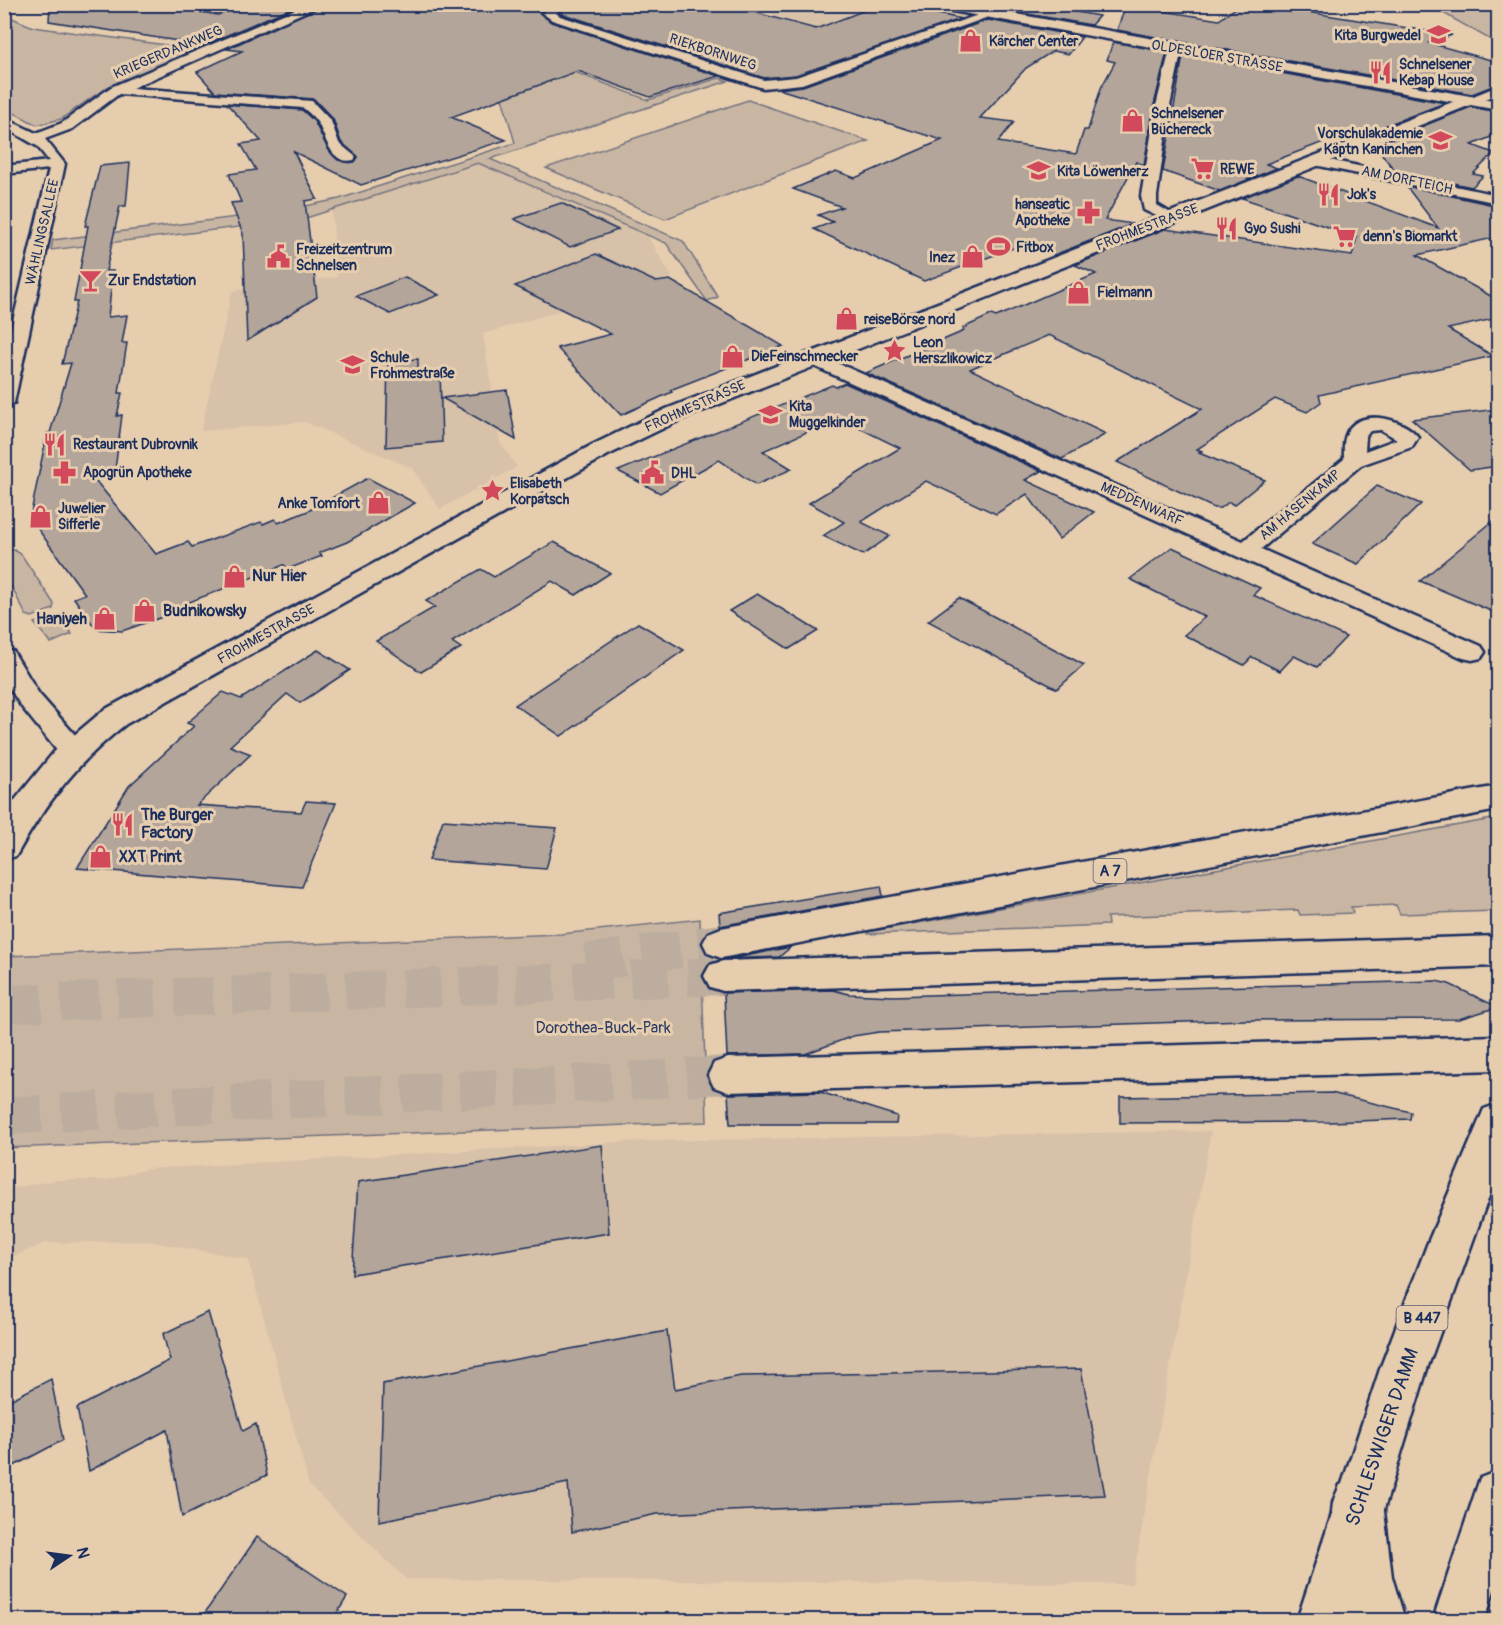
<svg xmlns="http://www.w3.org/2000/svg" width="1503" height="1625" viewBox="0 0 1503 1625" font-family="Pangolin,sans-serif">
<rect width="100%" height="100%" fill="#e6cdae"/>
<filter id="ink" filterUnits="userSpaceOnUse"><feTurbulence type="fractalNoise" baseFrequency=".0167" numOctaves="2"/><feDisplacementMap in="SourceGraphic" scale="12" xChannelSelector="R" yChannelSelector="G"/><feConvolveMatrix kernelMatrix="1 2 1 2 8 2 1 2 1" color-interpolation-filters="sRGB"/></filter>
<g filter="url(#ink)">
<!-- built -->
<g fill="#d7c1a8">
<path d="M 922,4 L 975,16 L 887,48 L 772,15 L 770,8 L 756,5 Z"/>
<path d="M 478,163 L 647,235 L 672,277 L 483,334 L 500,443 L 517,467 L 440,509 L 412,468 L 305,422 L 201,431 L 232,291 L 337,277 L 332,210 Z"/>
<path d="M 1211,1131 L 1132,1584 L 406,1579 L 309,1485 L 248,1259 L 147,1241 L 45,1243 L 5,1260 L 5,1189 L 57,1180 L 107,1180 L 147,1169 L 640,1141 Z"/>
</g>
<!-- green -->
<g fill="#c9b6a2" stroke="#727280" stroke-width="1.5">
<path d="M 1429,5 L 1498,5 L 1498,42 L 1491,40 Z"/>
<path d="M 5,15 L 33,27 L 195,49 L 94,96 L 61,119 L 37,125 L 5,108 L 4,33 L 9,31 L 5,29 Z"/>
<path d="M 514,49 L 648,100 L 719,78 L 728,81 L 490,159 L 683,241 L 718,297 L 707,301 L 666,243 L 478,163 L 303,219 L 51,250 L 53,240 L 277,212 L 339,199 L 515,143 L 503,101 L 480,75 Z"/>
<path d="M 748,100 L 868,141 L 665,219 L 546,168 Z"/>
<path d="M 14,550 L 21,554 L 54,604 L 53,609 L 32,617 L 26,615 L 7,578 L 8,551 Z"/>
<path d="M 52,618 L 65,622 L 72,634 L 51,643 L 34,623 Z"/>
<path d="M 1498,818 L 1498,911 L 1400,914 L 1396,905 L 1351,907 L 1353,913 L 1300,915 L 1298,910 L 1107,917 L 1108,925 L 868,934 L 868,932 Z"/>
<path d="M 700,919 L 707,1122 L 5,1148 L 5,956 L 561,934 Z"/>
</g>
<!-- building -->
<g fill="#b3a59a" stroke="#1b2f5e" stroke-width="1.5">
<path d="M 50,4 L 154,4 L 218,15 L 245,4 L 300,4 L 204,45 L 49,21 Z"/>
<path d="M 325,4 L 550,4 L 540,13 L 551,22 L 719,76 L 650,97 L 578,71 L 451,117 L 506,140 L 361,185 L 294,152 L 317,199 L 305,201 L 317,297 L 247,341 L 243,234 L 231,203 L 241,202 L 229,174 L 256,170 L 241,144 L 261,141 L 227,104 L 302,110 L 314,121 L 328,149 L 338,160 L 354,162 L 358,157 L 341,142 L 333,119 L 314,99 L 215,92 L 197,72 L 242,51 L 227,49 Z"/>
<path d="M 569,4 L 724,4 L 816,29 L 881,4 L 894,4 L 961,19 L 796,75 L 764,78 L 560,13 Z"/>
<path d="M 1014,4 L 1032,4 L 1099,16 L 1091,25 L 1004,10 Z"/>
<path d="M 1241,4 L 1256,4 L 1452,35 L 1429,43 L 1498,62 L 1498,84 L 1472,94 L 1117,30 L 1126,5 L 1219,20 Z"/>
<path d="M 988,20 L 1082,37 L 1069,54 L 1053,51 L 1026,68 L 980,118 L 1014,122 L 998,142 L 1076,154 L 1084,130 L 1088,130 L 1101,88 L 1115,62 L 1107,60 L 1113,42 L 1167,52 L 1154,105 L 1144,165 L 1136,162 L 1105,220 L 1133,224 L 1054,255 L 1027,243 L 924,281 L 814,229 L 833,222 L 818,215 L 842,207 L 793,189 L 836,171 L 855,178 L 942,140 L 779,89 L 803,86 Z"/>
<path d="M 1183,55 L 1445,103 L 1358,136 L 1347,133 L 1266,164 L 1277,168 L 1220,191 L 1163,171 Z"/>
<path d="M 1471,107 L 1498,112 L 1498,134 L 1472,145 L 1494,153 L 1473,174 L 1483,176 L 1472,187 L 1395,171 L 1375,145 Z"/>
<path d="M 130,163 L 126,206 L 120,206 L 106,271 L 113,271 L 108,317 L 127,315 L 122,343 L 127,343 L 119,393 L 122,393 L 117,416 L 122,415 L 114,478 L 95,480 L 156,554 L 188,542 L 192,547 L 261,522 L 263,524 L 275,519 L 278,523 L 308,511 L 368,478 L 415,503 L 347,542 L 319,553 L 322,556 L 288,569 L 284,565 L 179,606 L 181,607 L 170,612 L 171,614 L 122,631 L 96,629 L 74,598 L 85,594 L 30,518 L 47,433 L 50,433 L 71,363 L 62,364 L 77,302 L 74,302 L 88,226 L 85,226 L 100,166 Z"/>
<path d="M 1298,176 L 1438,228 L 1406,186 L 1498,206 L 1498,237 L 1417,255 L 1498,300 L 1498,318 L 1448,329 L 1493,356 L 1319,395 L 1321,402 L 1307,412 L 1275,399 L 1197,449 L 1202,451 L 1199,453 L 1265,480 L 1234,505 L 1229,502 L 1221,508 L 1214,508 L 1117,462 L 1202,409 L 1049,335 L 970,369 L 1106,434 L 1062,459 L 866,373 L 964,331 L 963,328 L 991,315 L 996,317 L 1096,274 L 1075,265 L 1165,229 L 1352,256 L 1357,237 L 1242,198 Z"/>
<path d="M 561,203 L 618,230 L 570,247 L 514,219 Z"/>
<path d="M 596,254 L 656,282 L 670,280 L 783,346 L 670,390 L 672,392 L 621,415 L 557,348 L 611,334 L 515,286 Z"/>
<path d="M 405,277 L 439,295 L 390,314 L 356,296 Z"/>
<path d="M 418,359 L 418,372 L 440,370 L 442,442 L 386,447 L 388,361 Z"/>
<path d="M 845,383 L 1041,471 L 1025,480 L 1094,512 L 1059,539 L 1027,494 L 996,514 L 926,481 L 861,522 L 890,536 L 863,555 L 823,536 L 844,522 L 809,503 L 900,448 L 839,418 L 763,451 L 792,469 L 756,485 L 719,460 L 660,493 L 618,471 L 832,385 L 836,387 Z"/>
<path d="M 507,390 L 516,440 L 442,398 Z"/>
<path d="M 1498,409 L 1498,466 L 1470,470 L 1412,419 Z"/>
<path d="M 1377,486 L 1421,504 L 1358,564 L 1312,544 Z"/>
<path d="M 1498,517 L 1498,614 L 1420,581 Z"/>
<path d="M 554,542 L 610,573 L 576,595 L 552,581 L 452,642 L 461,648 L 421,672 L 376,641 L 435,607 L 426,601 L 481,569 L 494,577 Z"/>
<path d="M 1172,547 L 1260,588 L 1253,595 L 1346,637 L 1317,667 L 1294,656 L 1280,671 L 1252,657 L 1244,665 L 1184,635 L 1205,617 L 1130,579 Z"/>
<path d="M 757,594 L 818,631 L 789,649 L 729,611 Z"/>
<path d="M 959,598 L 1008,624 L 1084,665 L 1057,689 L 928,621 Z"/>
<path d="M 638,623 L 684,650 L 561,736 L 515,705 Z"/>
<path d="M 318,650 L 350,670 L 300,703 L 287,694 L 230,746 L 251,754 L 197,805 L 301,812 L 306,801 L 336,803 L 302,887 L 77,868 L 129,786 L 194,726 L 187,723 L 223,692 L 241,699 Z"/>
<path d="M 443,820 L 557,828 L 546,869 L 429,860 Z"/>
<path d="M 881,886 L 883,896 L 720,926 L 719,913 Z"/>
<path d="M 791,947 L 779,957 L 730,959 Z"/>
<path d="M 1436,981 L 1449,984 L 1498,1007 L 1459,1019 L 1245,1020 L 879,1032 L 853,1036 L 805,1054 L 727,1056 L 724,993 L 833,990 L 849,994 L 893,996 Z"/>
<path d="M 820,1092 L 897,1116 L 896,1124 L 730,1124 L 728,1094 Z"/>
<path d="M 1331,1093 L 1411,1112 L 1410,1119 L 1330,1122 L 1120,1123 L 1120,1097 Z"/>
<path d="M 602,1145 L 609,1233 L 352,1274 L 358,1182 Z"/>
<path d="M 208,1312 L 243,1431 L 256,1424 L 267,1475 L 182,1517 L 167,1430 L 89,1471 L 77,1408 L 170,1360 L 163,1334 Z"/>
<path d="M 667,1331 L 675,1389 L 741,1376 L 1081,1369 L 1105,1495 L 657,1514 L 572,1532 L 568,1483 L 379,1521 L 383,1384 Z"/>
<path d="M 51,1379 L 63,1440 L 10,1468 L 4,1438 L 4,1403 Z"/>
<path d="M 257,1537 L 347,1597 L 333,1620 L 200,1620 Z"/>
</g>
<g fill="none" stroke-linecap="round" stroke-linejoin="round">
<!-- motorway-tunnel -->
<g stroke="#bdad9e" stroke-width="38" stroke-dasharray="38 19" stroke-linecap="butt">
<path d="M 586,963 L 721,943"/>
<path d="M 4,1004 L 723,976"/>
<path d="M 4,1116 L 728,1075"/>
</g>
<defs>
<g id="minor">
<path d="M 307,4 L 323,4 L 132,88 L 312,101 L 331,121 L 339,143 L 356,157 L 354,160 C 330,166 326,135 317,122 C 314,117 308,112 303,108 L 119,94 L 72,129 L 45,139 L 65,164 L 14,403 L 4,409 L 4,359 L 49,169 L 4,174 L 4,166 L 49,161 L 37,146 L 4,127 L 4,118 L 36,133 L 62,123 L 111,87 Z"/>
<path d="M 554,4 L 567,4 L 556,13 L 560,16 L 764,80 L 796,77 L 984,13 L 994,15 L 802,84 L 763,88 L 552,20 L 542,13 Z"/>
<path d="M 1176,45 L 1182,49 L 1170,106 L 1157,196 L 1157,205 L 1179,218 L 1171,223 L 1144,210 L 1141,196 L 1156,106 L 1170,49 Z"/>
<path d="M 1498,86 L 1498,94 L 1468,105 L 1461,101 Z"/>
<path d="M 1315,157 L 1498,195 L 1498,203 L 1310,164 L 1308,161 Z"/>
<path d="M 812,352 L 1243,541 L 1344,459 C 1344,452 1343,442 1346,435 C 1356,406 1405,418 1418,437 L 1412,447 L 1361,465 L 1261,549 L 1481,646 L 1485,652 L 1481,658 L 1472,660 L 1463,658 L 805,362 L 803,358 L 805,354 ZM 1381,430 L 1397,439 L 1365,451 L 1366,436 L 1370,431 Z"/>
<path d="M 4,649 L 13,651 L 39,694 L 83,744 L 87,751 L 83,758 L 73,760 L 63,758 L 21,706 L 4,679 Z"/>
</g>
<path id="tertiary" d="M 1468,96 L 1473,98 L 1476,101 L 1473,104 L 682,419 L 608,455 L 126,724 C 78,761 45,804 16,856 L 4,860 L 4,817 L 15,800 L 54,752 L 104,710 L 592,445 L 666,409 Z"/>
<path id="secondary" d="M 930,4 L 960,4 L 1498,101 L 1498,110 L 936,8 Z"/>
<g id="primary">
<path d="M 1498,1104 L 1498,1171 L 1427,1369 L 1350,1620 L 1297,1620 L 1380,1369 L 1427,1245 L 1484,1109 Z"/>
<path d="M 1498,1471 L 1498,1577 L 1485,1620 L 1433,1620 L 1480,1478 Z"/>
</g>
<g id="motorway">
<path d="M 1498,786 L 1498,810 L 721,958 L 708,953 L 703,943 L 708,933 L 721,928 Z"/>
<path d="M 1498,936 L 1498,966 L 723,991 L 710,987 L 704,976 L 710,965 L 723,961 Z"/>
<path d="M 1498,1036 L 1498,1070 L 728,1092 L 714,1087 L 708,1075 L 714,1063 L 728,1058 Z"/>
<path d="M 1358,1478 L 1376,1485 L 1383,1503 L 1392,1577 L 1405,1620 L 1353,1620 C 1342,1593 1328,1531 1333,1503 C 1334,1497 1338,1491 1340,1485 Z"/>
</g>
</defs>
<!-- minor casing -->
<use href="#minor" stroke="#1b2f5e" stroke-width="5"/>
<!-- tertiary casing -->
<use href="#tertiary" stroke="#1b2f5e" stroke-width="5"/>
<!-- secondary casing -->
<use href="#secondary" stroke="#1b2f5e" stroke-width="5"/>
<!-- primary casing -->
<use href="#primary" stroke="#1b2f5e" stroke-width="5"/>
<!-- motorway casing -->
<use href="#motorway" stroke="#1b2f5e" stroke-width="5"/>
<!-- minor -->
<use href="#minor" fill="#e6cdae" fill-rule="evenodd"/>
<!-- tertiary -->
<use href="#tertiary" fill="#e6cdae" fill-rule="evenodd"/>
<!-- secondary -->
<use href="#secondary" fill="#e6cdae" fill-rule="evenodd"/>
<!-- primary -->
<use href="#primary" fill="#e6cdae" fill-rule="evenodd"/>
<!-- motorway -->
<use href="#motorway" fill="#e6cdae" fill-rule="evenodd"/>
</g>
</g>
<!-- icons -->
<defs>
<symbol id="school-bare" viewBox="-9 -9 18 18"><path d="M0-5L7-2L0 1L-7-2ZM-4 1L0 2.5L4 1V4Q0 6-4 4Z" fill="#d1495b" stroke="#e6cdae" stroke-width="2.5" paint-order="stroke"/></symbol>
<symbol id="shop-bare" viewBox="-9 -9 18 18"><path d="M-5-2.5h2.3a2.7 3.5 0 0 1 5.4 0H5L5.5 6h-11ZM-1.5-2.5h3a1.5 2.3 0 0 0-3 0Z" fill="#d1495b" stroke="#e6cdae" stroke-width="2.5" paint-order="stroke"/></symbol>
<symbol id="restaurant-bare" viewBox="-9 -9 18 18"><path d="M-5-6h1v4h1v-4h1v4h1v-4h1v5L-1.5 .5V6h-2V.5L-5-1ZM5-6V6H3V1.5H1.5Q1.5-4 5-6Z" fill="#d1495b" stroke="#e6cdae" stroke-width="2.5" paint-order="stroke"/></symbol>
<symbol id="supermarket-bare" viewBox="-9 -9 18 18"><path d="M-6-5.5h2.5l.6 2H6L4.5 2H-2.5L-4.4-4H-6ZM-1.5 3.2a1.3 1.3 0 1 0 .1 0ZM3 3.2a1.3 1.3 0 1 0 .1 0Z" fill="#d1495b" stroke="#e6cdae" stroke-width="2.5" paint-order="stroke"/></symbol>
<symbol id="pharmacy-bare" viewBox="-9 -9 18 18"><path d="M-2-6h4v4h4v4h-4v4h-4v-4h-4v-4h4Z" fill="#d1495b" stroke="#e6cdae" stroke-width="2.5" paint-order="stroke"/></symbol>
<symbol id="stadium-bare" viewBox="-9 -9 18 18"><path d="M0-5a6.5 5 0 1 0 0 10a6.5 5 0 1 0 0-10ZM-3.5-1.8h7v3.6h-7Z" fill="#d1495b" stroke="#e6cdae" stroke-width="2.5" paint-order="stroke"/></symbol>
<symbol id="civic-bare" viewBox="-9 -9 18 18"><path d="M-.6-6.5H3V-4.5H.6V-3L4-1V1h2V6H-6V1h2V-1L-.6-3ZM-1.2 2.5V6h2.4V2.5Z" fill="#d1495b" stroke="#e6cdae" stroke-width="2.5" paint-order="stroke"/></symbol>
<symbol id="bar-bare" viewBox="-9 -9 18 18"><path d="M-6-5H6L.8 .8V4.5H3.5V6h-7V4.5H-.8V.8Z" fill="#d1495b" stroke="#e6cdae" stroke-width="2.5" paint-order="stroke"/></symbol>
<symbol id="sight-bare" viewBox="-9 -9 18 18"><path d="M0-6L1.8-2.2L6-1.7L2.9 1.2L3.7 5.4L0 3.3L-3.7 5.4L-2.9 1.2L-6-1.7L-1.8-2.2Z" fill="#d1495b" stroke="#e6cdae" stroke-width="2.5" paint-order="stroke"/></symbol>
</defs>
<g fill-rule="evenodd">
<use href="#school-bare" x="1422" y="18" width="33" height="33"/>
<use href="#shop-bare" x="954" y="24" width="33" height="33"/>
<use href="#restaurant-bare" x="1364" y="56" width="33" height="33"/>
<use href="#shop-bare" x="1116" y="104" width="33" height="33"/>
<use href="#school-bare" x="1424" y="124" width="33" height="33"/>
<use href="#supermarket-bare" x="1186" y="152" width="33" height="33"/>
<use href="#school-bare" x="1022" y="154" width="33" height="33"/>
<use href="#restaurant-bare" x="1312" y="178" width="33" height="33"/>
<use href="#pharmacy-bare" x="1072" y="196" width="33" height="33"/>
<use href="#restaurant-bare" x="1210" y="212" width="33" height="33"/>
<use href="#supermarket-bare" x="1328" y="220" width="33" height="33"/>
<use href="#stadium-bare" x="982" y="230" width="33" height="33"/>
<use href="#civic-bare" x="262" y="240" width="33" height="33"/>
<use href="#shop-bare" x="956" y="240" width="33" height="33"/>
<use href="#bar-bare" x="74" y="264" width="33" height="33"/>
<use href="#shop-bare" x="1062" y="276" width="33" height="33"/>
<use href="#shop-bare" x="830" y="302" width="33" height="33"/>
<use href="#sight-bare" x="878" y="334" width="33" height="33"/>
<use href="#shop-bare" x="716" y="340" width="33" height="33"/>
<use href="#school-bare" x="336" y="348" width="33" height="33"/>
<use href="#school-bare" x="754" y="398" width="33" height="33"/>
<use href="#restaurant-bare" x="38" y="428" width="33" height="33"/>
<use href="#pharmacy-bare" x="48" y="456" width="33" height="33"/>
<use href="#civic-bare" x="636" y="456" width="33" height="33"/>
<use href="#sight-bare" x="476" y="474" width="33" height="33"/>
<use href="#shop-bare" x="362" y="486" width="33" height="33"/>
<use href="#shop-bare" x="24" y="500" width="33" height="33"/>
<use href="#shop-bare" x="218" y="560" width="33" height="33"/>
<use href="#shop-bare" x="128" y="594" width="33" height="33"/>
<use href="#shop-bare" x="88" y="602" width="33" height="33"/>
<use href="#restaurant-bare" x="106" y="808" width="33" height="33"/>
<use href="#shop-bare" x="84" y="840" width="33" height="33"/>
</g>
<g text-anchor="middle" dominant-baseline="central" stroke-width="6" stroke-linejoin="round" paint-order="stroke">
<!-- far-poi labels -->
<g font-size="14" font-weight="bold" fill="#1b2f5e" stroke="#e6cdae" text-anchor="start">
<text x="1421" y="35" text-anchor="end">Kita Burgwedel</text>
<text x="989" y="41">Kärcher Center</text>
<text x="1399" y="64">Schnelsener<tspan x="1399" dy="16">Kebap House</tspan></text>
<text x="1151" y="113">Schnelsener<tspan x="1151" dy="16">Büchereck</tspan></text>
<text x="1423" y="133" text-anchor="end">Vorschulakademie<tspan x="1423" dy="16">Käptn Kaninchen</tspan></text>
<text x="1220" y="169">REWE</text>
<text x="1057" y="171">Kita Löwenherz</text>
<text x="1347" y="194">Jok's</text>
<text x="1070" y="204" text-anchor="end">hanseatic<tspan x="1070" dy="16">Apotheke</tspan></text>
<text x="1244" y="228">Gyo Sushi</text>
<text x="1363" y="236">denn's Biomarkt</text>
<text x="1016" y="247">Fitbox</text>
<text x="296" y="249">Freizeitzentrum<tspan x="296" dy="16">Schnelsen</tspan></text>
<text x="955" y="257" text-anchor="end">Inez</text>
<text x="108" y="280">Zur Endstation</text>
<text x="1097" y="292">Fielmann</text>
<text x="864" y="319">reiseBörse nord</text>
<text x="913" y="342">Leon<tspan x="913" dy="16">Herszlikowicz</tspan></text>
<text x="751" y="356">DieFeinschmecker</text>
<text x="370" y="357">Schule<tspan x="370" dy="16">Frohmestraße</tspan></text>
<text x="789" y="406">Kita<tspan x="789" dy="16">Muggelkinder</tspan></text>
<text x="73" y="444">Restaurant Dubrovnik</text>
<text x="83" y="472">Apogrün Apotheke</text>
<text x="671" y="473">DHL</text>
<text x="510" y="483">Elisabeth<tspan x="510" dy="16">Korpatsch</tspan></text>
<text x="360" y="503" text-anchor="end">Anke Tomfort</text>
<text x="58" y="508">Juwelier<tspan x="58" dy="16">Sifferle</tspan></text>
</g>
<!-- far-street labels -->
<g font-size="14" fill="#1b2f5e" stroke="#e6cdae">
<text transform="translate(168 52) rotate(-23)">KRIEGERDANKWEG</text>
<text transform="translate(713 52) rotate(18)">RIEKBORNWEG</text>
<text transform="translate(1217 56) rotate(10)">OLDESLOER STRASSE</text>
<text transform="translate(1407 180) rotate(12)">AM DORFTEICH</text>
<text transform="translate(1147 227) rotate(-21)">FROHMESTRASSE</text>
<text transform="translate(42 232) rotate(-77)">WÄHLINGSALLEE</text>
<text transform="translate(695 406) rotate(-24)">FROHMESTRASSE</text>
<text transform="translate(1142 504) rotate(24)">MEDDENWARF</text>
<text transform="translate(1300 505) rotate(-40)">AM HASENKAMP</text>
<text transform="translate(266 634) rotate(-29)">FROHMESTRASSE</text>
</g>
<!-- shield labels -->
<g fill="#e6cdae" stroke="#585e76" stroke-width="1.5">
<rect x="1093.5" y="859" width="33" height="24" rx="4.5"/>
<rect x="1396.5" y="1306" width="51" height="24" rx="4.5"/>
</g>
<g font-size="15" font-weight="bold" fill="#1b2f5e">
<text x="1110" y="871">A 7</text>
<text x="1422" y="1318">B 447</text>
</g>
<!-- poi labels -->
<g font-size="16" font-weight="bold" fill="#1b2f5e" stroke="#e6cdae" text-anchor="start">
<text x="252" y="576">Nur Hier</text>
<text x="163" y="611">Budnikowsky</text>
<text x="87" y="619" text-anchor="end">Haniyeh</text>
<text x="141" y="815">The Burger<tspan x="141" dy="18">Factory</tspan></text>
<text x="119" y="857">XXT Print</text>
</g>
<!-- park labels -->
<g font-size="16" fill="#2c3c65" stroke="#e6cdae">
<text x="603" y="1028">Dorothea-Buck-Park</text>
</g>
<!-- near-street labels -->
<g font-size="20" fill="#1b2f5e" stroke="#e6cdae">
<text transform="translate(1382 1437) rotate(-71)">SCHLESWIGER DAMM</text>
</g>
</g>
<!-- margin -->
<rect width="1503" height="1625" fill="none" stroke="#e6cdae" stroke-width="24"/>
<rect x="12" y="12" width="1479" height="1601" fill="none" stroke="#1b2f5e" stroke-width="2" filter="url(#ink)"/>
<!-- north arrow -->
<g transform="translate(69 1556) rotate(77)" stroke="#e6cdae" stroke-width="4.5" paint-order="stroke">
<path d="M0-4.5L10 22L0 15L-10 22Z" fill="#1b2f5e"/>
<text y="-9" font-size="16" font-weight="bold" text-anchor="middle" fill="#1b2f5e">N</text>
</g>
</svg>
